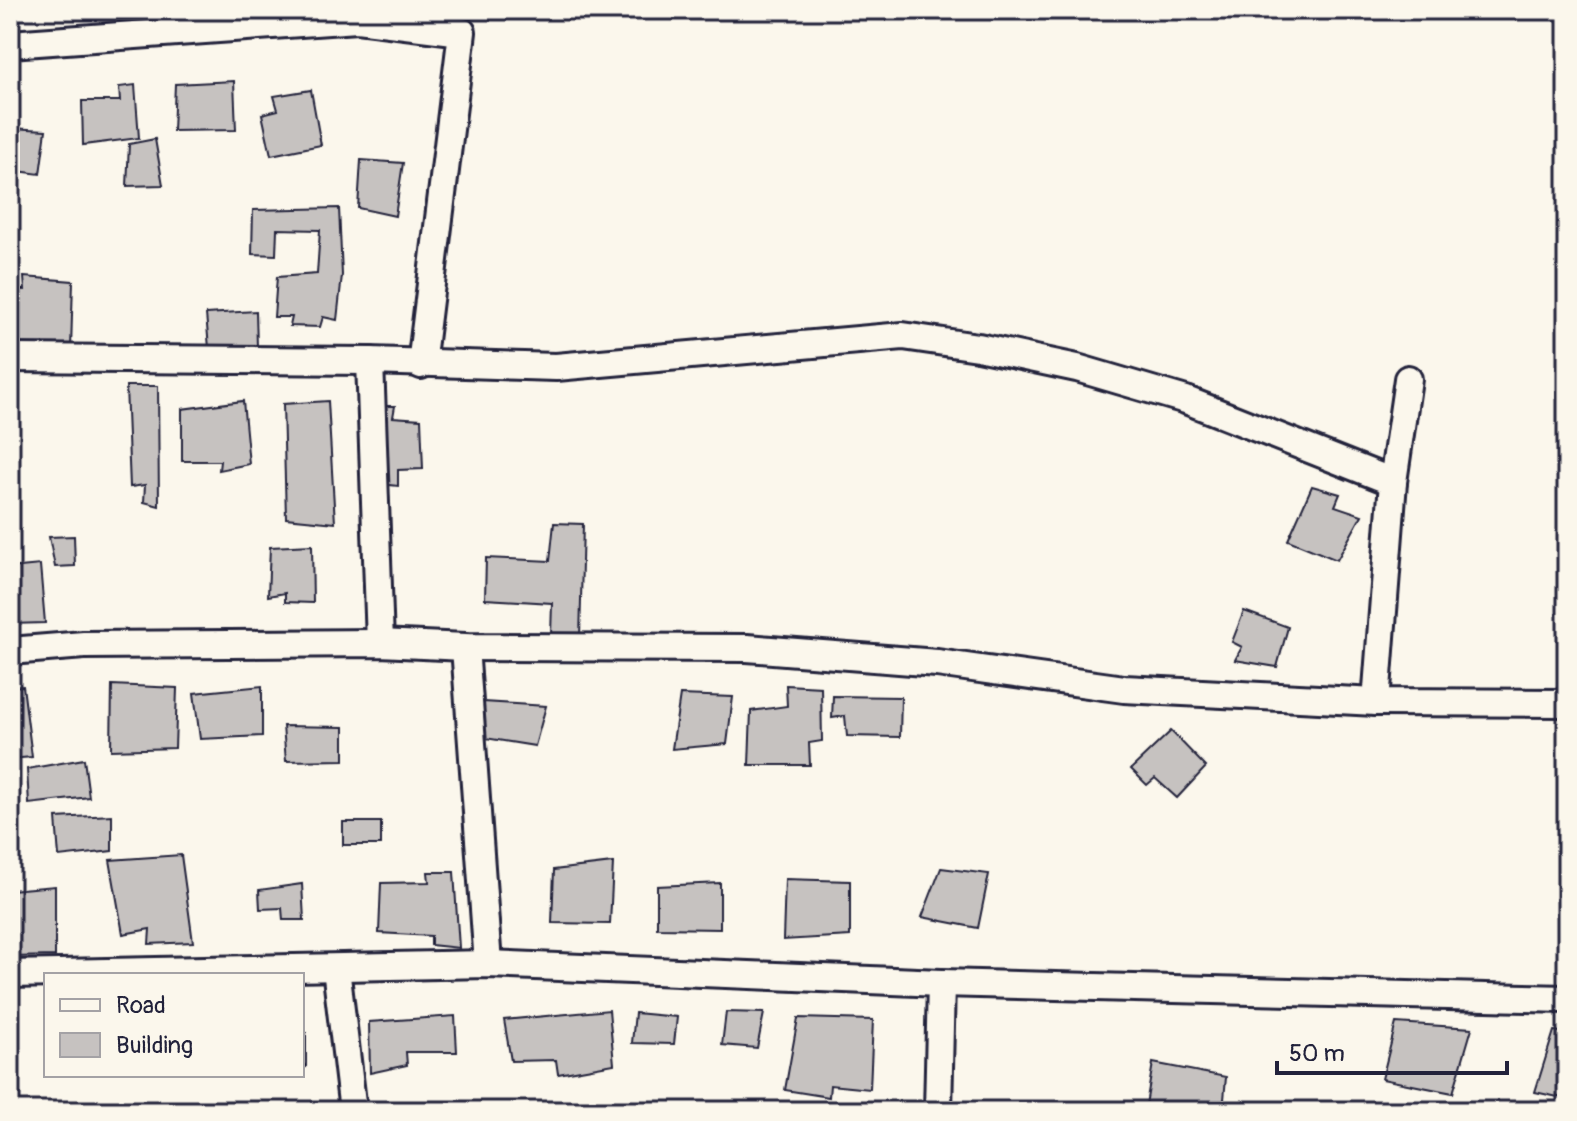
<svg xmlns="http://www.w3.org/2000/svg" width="1577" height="1121" viewBox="0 0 1577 1121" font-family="Pangolin,sans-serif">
<rect width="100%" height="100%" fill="#fbf7ec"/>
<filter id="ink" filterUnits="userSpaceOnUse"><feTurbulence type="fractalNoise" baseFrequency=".0125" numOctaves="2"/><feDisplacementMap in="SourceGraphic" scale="16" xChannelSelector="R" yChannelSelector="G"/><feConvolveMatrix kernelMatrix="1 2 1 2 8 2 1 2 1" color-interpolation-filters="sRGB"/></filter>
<g filter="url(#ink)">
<!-- building -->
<g fill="#c6c2c0" stroke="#22223b" stroke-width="2">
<path d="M 85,10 L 114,10 L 111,18 L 86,17 Z"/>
<path d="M 234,81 L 236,130 L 173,131 L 175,84 Z"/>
<path d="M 135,85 L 139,138 L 83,145 L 82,101 L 120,101 L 119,87 Z"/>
<path d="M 311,90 L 321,145 L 271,155 L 262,114 L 278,110 L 274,96 Z"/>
<path d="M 10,128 L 46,130 L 40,174 L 10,170 Z"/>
<path d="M 155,139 L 163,185 L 127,186 L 129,144 Z"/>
<path d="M 361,160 L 403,163 L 395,216 L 358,208 Z"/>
<path d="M 339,208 L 342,275 L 337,320 L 323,317 L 320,327 L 290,326 L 292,317 L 274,317 L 277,277 L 317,274 L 320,230 L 277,229 L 276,255 L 252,254 L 253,210 Z"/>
<path d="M 24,277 L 73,281 L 71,349 L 10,351 L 10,289 L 25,290 Z"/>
<path d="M 256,311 L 257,348 L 209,348 L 206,314 Z"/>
<path d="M 126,386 L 158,386 L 159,506 L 144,502 L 145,485 L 130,487 Z"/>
<path d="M 243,401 L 249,464 L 219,470 L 220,461 L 182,461 L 182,409 Z"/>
<path d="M 328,401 L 335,523 L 286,518 L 283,404 Z"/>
<path d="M 377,406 L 395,406 L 393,417 L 421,419 L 423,469 L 398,470 L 398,486 L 380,484 Z"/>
<path d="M 1312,486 L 1340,494 L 1335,506 L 1362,515 L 1337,560 L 1288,540 Z"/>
<path d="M 554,523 L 583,524 L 580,638 L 551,635 L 552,603 L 485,599 L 486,558 L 550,561 Z"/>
<path d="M 74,536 L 75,566 L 55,567 L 49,537 Z"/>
<path d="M 312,545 L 313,603 L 285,602 L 285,593 L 268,596 L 270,547 Z"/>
<path d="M 40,565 L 45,623 L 10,624 L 10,568 Z"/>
<path d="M 1244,611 L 1288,627 L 1277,667 L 1235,660 L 1242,647 L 1232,642 Z"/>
<path d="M 112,685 L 177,688 L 175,748 L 111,750 Z"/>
<path d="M 786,685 L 821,687 L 822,741 L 809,743 L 810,765 L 749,765 L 751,711 L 787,706 Z"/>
<path d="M 23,686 L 32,757 L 10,759 L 10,687 Z"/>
<path d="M 262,686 L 262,736 L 200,739 L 194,693 Z"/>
<path d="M 680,695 L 733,697 L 727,744 L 672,749 Z"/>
<path d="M 833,696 L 901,697 L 900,737 L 847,736 L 845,716 L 832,718 Z"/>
<path d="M 483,702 L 546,706 L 535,746 L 479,737 Z"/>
<path d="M 283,726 L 344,727 L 344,760 L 286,761 Z"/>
<path d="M 1171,731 L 1206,767 L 1177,798 L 1155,778 L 1147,785 L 1131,769 Z"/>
<path d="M 84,759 L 89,797 L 29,804 L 27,769 Z"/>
<path d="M 10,793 L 19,793 L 19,810 L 10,811 Z"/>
<path d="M 112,815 L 112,851 L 59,857 L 56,818 Z"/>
<rect x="343" y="822" width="38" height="23"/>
<path d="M 181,855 L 193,942 L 149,944 L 150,929 L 123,934 L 110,860 Z"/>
<path d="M 613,863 L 610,924 L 552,923 L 554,870 Z"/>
<path d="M 941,868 L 989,874 L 978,928 L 922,917 Z"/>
<path d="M 428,872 L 454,872 L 459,948 L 431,945 L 431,936 L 379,933 L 381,883 L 429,882 Z"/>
<path d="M 785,879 L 850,881 L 850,936 L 783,940 Z"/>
<path d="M 720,883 L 720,929 L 657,928 L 657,886 Z"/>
<path d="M 302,884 L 304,920 L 283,920 L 282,908 L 260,909 L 259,890 Z"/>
<path d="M 55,886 L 55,956 L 10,957 L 10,890 Z"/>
<path d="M 609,1010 L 614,1064 L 558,1074 L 556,1060 L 511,1061 L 504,1020 Z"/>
<path d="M 726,1012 L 764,1013 L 757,1048 L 722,1045 Z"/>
<path d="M 635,1013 L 677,1017 L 674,1044 L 632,1043 Z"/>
<path d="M 455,1016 L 457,1052 L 406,1052 L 407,1065 L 370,1073 L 369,1022 Z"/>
<path d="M 798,1018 L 873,1020 L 870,1089 L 830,1085 L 829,1097 L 785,1090 Z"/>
<path d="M 1396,1023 L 1472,1028 L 1453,1093 L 1382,1079 Z"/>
<path d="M 1554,1031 L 1567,1033 L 1567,1099 L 1535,1092 Z"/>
<path d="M 302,1033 L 306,1033 L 306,1067 L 302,1066 Z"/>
<path d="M 1153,1063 L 1226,1077 L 1223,1111 L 1145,1111 Z"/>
</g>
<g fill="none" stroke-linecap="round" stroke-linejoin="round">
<defs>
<g id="minor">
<path d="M 10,44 L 357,19 L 462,32 L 421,365"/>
<path d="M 10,358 L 370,361 L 556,367 L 903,336 L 978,347 L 1077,368 L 1186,400 L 1393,482"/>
<path d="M 370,361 L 380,643"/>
<path d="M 465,647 L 488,964"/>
<path d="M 10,651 L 84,645 L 380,643 L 465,647 L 747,648 L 937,663 L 1124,689 L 1376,702 L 1567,703"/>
<path d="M 1376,702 L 1393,482 L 1408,379"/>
<path d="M 336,968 L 353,1111"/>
<path d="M 10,974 L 488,964 L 941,983 L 1567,999"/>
<path d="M 938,1111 L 941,983"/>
</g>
</defs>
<!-- minor casing -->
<use href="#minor" stroke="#22223b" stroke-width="32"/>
<!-- minor -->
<use href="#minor" stroke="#fbf7ec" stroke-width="26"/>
</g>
</g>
<!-- margin -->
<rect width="1577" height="1121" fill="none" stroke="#fbf7ec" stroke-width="40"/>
<rect x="20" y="20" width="1537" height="1081" fill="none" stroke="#22223b" stroke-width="3" filter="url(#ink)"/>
<!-- legend -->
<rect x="44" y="973" width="260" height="104" fill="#fbf7ec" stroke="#a4a2a5" stroke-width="2"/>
<rect x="60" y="999" width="40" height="12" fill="#fbf7ec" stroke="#a4a2a5" stroke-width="2"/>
<text x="116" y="1013" font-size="24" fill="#22223b">Road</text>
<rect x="60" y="1033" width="40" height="24" fill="#c6c2c0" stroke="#a4a2a5" stroke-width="2"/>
<text x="116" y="1053" font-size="24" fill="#22223b">Building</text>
<!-- scale -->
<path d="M1277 1061v12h230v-12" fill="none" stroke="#22223b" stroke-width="4"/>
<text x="1289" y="1061" font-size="24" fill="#22223b" stroke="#fbf7ec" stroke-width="6" paint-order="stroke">50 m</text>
</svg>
